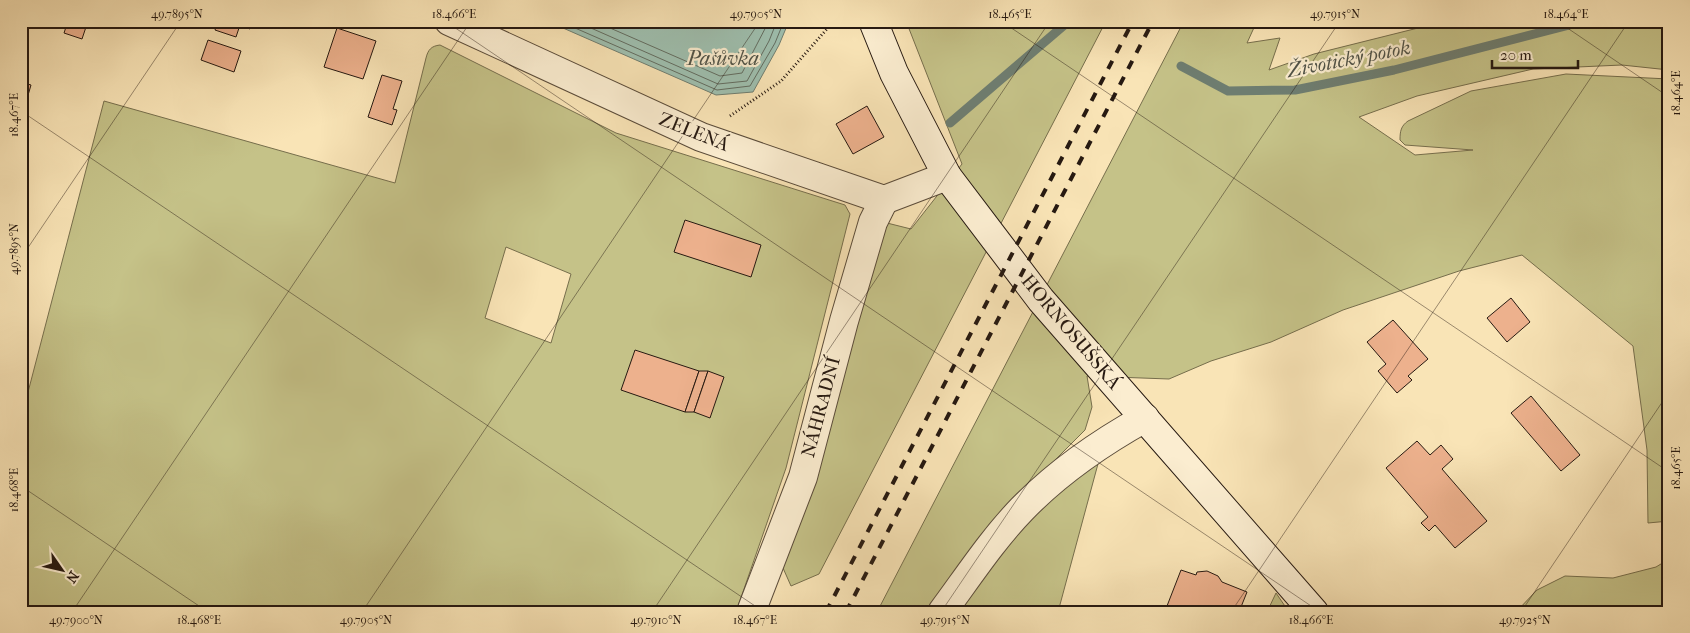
<svg xmlns="http://www.w3.org/2000/svg" width="1690" height="633" viewBox="0 0 1690 633" font-family="'IM FELL French Canon',serif">
<rect width="100%" height="100%" fill="#f9e4b6"/>
<filter id="stains"><feTurbulence type="fractalNoise" baseFrequency=".004" numOctaves="4"/><feColorMatrix values="0 0 0 0 .2 0 0 0 0 .09 0 0 0 0 .02 0 0 0 .5 -.17"/></filter>
<radialGradient id="worn" r=".72"><stop offset=".6" stop-color="#630" stop-opacity="0"/><stop offset="1" stop-color="#630" stop-opacity=".3"/></radialGradient>
<!-- green -->
<g fill="#c5c288" stroke="#766e4c" fill-rule="evenodd">
<path d="M 906,21 L 1106,21 L 819,574 L 791,586 L 783,568 L 870,255 L 887,223 L 911,229 L 962,164 Z"/>
<path d="M 1184,21 L 1257,21 L 1247,43 L 1280,38 L 1269,70 L 1314,54 L 1446,21 L 1669,21 L 1669,70 L 1622,65 L 1533,69 L 1417,96 L 1359,117 L 1415,155 L 1473,150 L 1405,145 L 1400,140 C 1400,131 1401,126 1408,121 L 1471,91 L 1566,74 L 1669,79 L 1669,521 L 1648,523 L 1647,450 L 1633,346 L 1522,255 L 1459,271 L 1343,310 L 1271,342 L 1211,361 L 1169,379 L 1087,376 L 1092,407 L 1085,430 L 1041,474 L 1102,449 L 1058,612 L 877,612 Z"/>
<path d="M 440,45 L 616,133 L 845,205 L 850,214 L 786,468 L 736,612 L 46,612 L 21,610 L 21,419 L 104,101 L 395,183 L 426,58 C 428,50 431,46 440,45 ZM 506,247 L 571,274 L 551,343 L 485,318 Z"/>
<path d="M 1669,559 L 1669,612 L 1516,612 L 1537,590 L 1565,576 L 1613,578 L 1656,567 Z"/>
<path d="M 1276,593 L 1289,612 L 1267,612 Z"/>
</g>
<!-- water -->
<path fill="#9ebfaf" stroke="#6e7d70" d="M 547,21 L 789,21 L 779,45 L 753,92 L 716,95 Z"/>
<g fill="none" stroke-linecap="round" stroke-linejoin="round">
<!-- shore -->
<g stroke="#626c60" stroke-width="1">
<path d="M 559,21 L 717,90 L 750,86 L 775,43 L 784,21"/>
<path d="M 575,21 L 718,84 L 747,81 L 769,41 L 777,21"/>
<path d="M 594,21 L 720,76 L 742,73 L 769,21"/>
</g>
<!-- stream -->
<g stroke="#6e7d70" stroke-width="9">
<path d="M 1181,66 L 1228,91 L 1295,90 L 1394,70 L 1585,21"/>
<path d="M 950,123 L 1069,21"/>
</g>
</g>
<!-- building -->
<g fill="#edb18d" stroke="#261911">
<path d="M 68,21 L 88,21 L 82,39 L 64,33 Z"/>
<path d="M 218,21 L 252,21 L 250,29 L 240,25 L 236,37 L 215,30 Z"/>
<path d="M 337,28 L 376,41 L 363,79 L 324,67 Z"/>
<path d="M 208,40 L 241,51 L 234,72 L 201,60 Z"/>
<path d="M 382,75 L 402,81 L 393,109 L 397,110 L 392,125 L 368,117 Z"/>
<path d="M 21,82 L 31,85 L 24,109 L 21,108 Z"/>
<path d="M 867,106 L 884,137 L 853,154 L 836,124 Z"/>
<path d="M 685,220 L 761,245 L 751,277 L 674,252 Z"/>
<path d="M 1511,298 L 1530,322 L 1507,342 L 1487,318 Z"/>
<path d="M 1393,320 L 1428,359 L 1408,376 L 1412,380 L 1397,393 L 1378,371 L 1386,364 L 1367,342 Z"/>
<path d="M 635,350 L 699,371 L 685,412 L 621,390 Z"/>
<path d="M 699,371 L 708,371 L 694,412 L 685,412 Z"/>
<path d="M 708,371 L 724,377 L 710,418 L 694,412 Z"/>
<path d="M 1531,396 L 1580,455 L 1561,471 L 1511,413 Z"/>
<path d="M 1417,441 L 1430,455 L 1441,445 L 1453,459 L 1442,469 L 1487,521 L 1455,548 L 1435,525 L 1429,531 L 1421,523 L 1428,517 L 1386,468 Z"/>
<path d="M 1181,570 L 1196,575 L 1197,572 L 1207,571 L 1218,576 L 1222,582 L 1247,592 L 1239,612 L 1181,612 L 1167,606 Z"/>
</g>
<g fill="none" stroke-linecap="round" stroke-linejoin="round">
<defs>
<g id="street">
<path d="M 449,21 L 701,137 L 884,200 L 947,176"/>
<path d="M 751,612 L 803,477 L 844,321 L 873,222 L 884,200"/>
<path d="M 942,612 C 968,577 992,540 1022,509 C 1058,472 1100,443 1145,418"/>
</g>
<path id="secondary" d="M 873,21 L 894,73 L 947,176 L 1041,300 L 1314,612"/>
</defs>
<!-- street casing -->
<use href="#street" stroke="#5b4c3a" stroke-width="30"/>
<!-- secondary casing -->
<use href="#secondary" stroke="#261911" stroke-width="30"/>
<!-- path -->
<path stroke="#261911" stroke-width="3" stroke-dasharray="1 2.5" stroke-linecap="butt" d="M 730,116 L 781,81 L 834,21"/>
<!-- street -->
<use href="#street" stroke="#fbedd0" stroke-width="28"/>
<!-- secondary -->
<use href="#secondary" stroke="#fbedd0" stroke-width="28"/>
<!-- rail -->
<g stroke="#261911" stroke-width="4" stroke-dasharray="9 9" stroke-linecap="butt">
<path d="M 826,612 L 1133,21"/>
<path d="M 846,612 L 1153,21"/>
</g>
</g>
<!-- ticks -->
<path fill="none" stroke="#261911" stroke-width="1" stroke-opacity="0.45" d="M 445,21 L 1320,612M 1001,21 L 1669,472M 1557,21 L 1669,97M 21,111 L 764,612M 21,258 L 181,21M 21,486 L 208,612M 72,612 L 471,21M 362,612 L 760,21M 652,612 L 1050,21M 941,612 L 1340,21M 1231,612 L 1629,21M 1521,612 L 1669,392"/>
<g text-anchor="middle" dominant-baseline="central" stroke-width="4.5" stroke-linejoin="round" paint-order="stroke">
<!-- street labels -->
<g font-size="19" fill="#261911" stroke="#fbedd0">
<text transform="translate(694 132) rotate(22)">ZELENÁ</text>
<text transform="translate(1071 332) rotate(50)">HORNOSUŠSKÁ</text>
<text transform="translate(821 407) rotate(-75)">NÁHRADNÍ</text>
</g>
<!-- water labels -->
<g font-size="20" font-style="italic" fill="#505348" stroke="#fbedd0">
<text x="723" y="58">Pašůvka</text>
<text transform="translate(1349 59) rotate(-11)">Životický potok</text>
</g>
</g>
<!-- margin -->
<rect width="1690" height="633" fill="none" stroke="#f9e4b6" stroke-width="55"/>
<!-- north arrow -->
<g transform="translate(62 570) rotate(124)" stroke="#fbedd0" stroke-width="4" paint-order="stroke">
<path d="M0-4L9 19L0 12L-9 19Z" fill="#261911"/>
<text y="-8" font-size="14" font-weight="bold" text-anchor="middle" fill="#261911">N</text>
</g>
<!-- scale -->
<path d="M1492 60v8h86v-8" fill="none" stroke="#261911" stroke-width="2.5"/>
<text x="1500" y="60" font-size="15" fill="#261911" stroke="#fbedd0" stroke-width="4" paint-order="stroke">20 m</text>
<rect x="28" y="28" width="1634" height="578" fill="none" stroke="#261911" stroke-width="2"/>
<g font-size="12" text-anchor="middle" fill="#261911">
<text x="177" y="18">49.7895°N</text>
<text x="454" y="18">18.466°E</text>
<text x="756" y="18">49.7905°N</text>
<text x="1010" y="18">18.465°E</text>
<text x="1335" y="18">49.7915°N</text>
<text x="1566" y="18">18.464°E</text>
<text transform="translate(1676 93) rotate(-90)" y="4">18.464°E</text>
<text transform="translate(14 115) rotate(-90)" y="4">18.467°E</text>
<text transform="translate(14 249) rotate(-90)" y="4">49.7895°N</text>
<text transform="translate(1676 468) rotate(-90)" y="4">18.465°E</text>
<text transform="translate(14 490) rotate(-90)" y="4">18.468°E</text>
<text x="76" y="624">49.7900°N</text>
<text x="199" y="624">18.468°E</text>
<text x="366" y="624">49.7905°N</text>
<text x="656" y="624">49.7910°N</text>
<text x="755" y="624">18.467°E</text>
<text x="945" y="624">49.7915°N</text>
<text x="1311" y="624">18.466°E</text>
<text x="1525" y="624">49.7925°N</text>
</g>
<rect width="100%" height="100%" filter="url(#stains)"/>
<rect width="100%" height="100%" fill="url(#worn)"/>
</svg>
